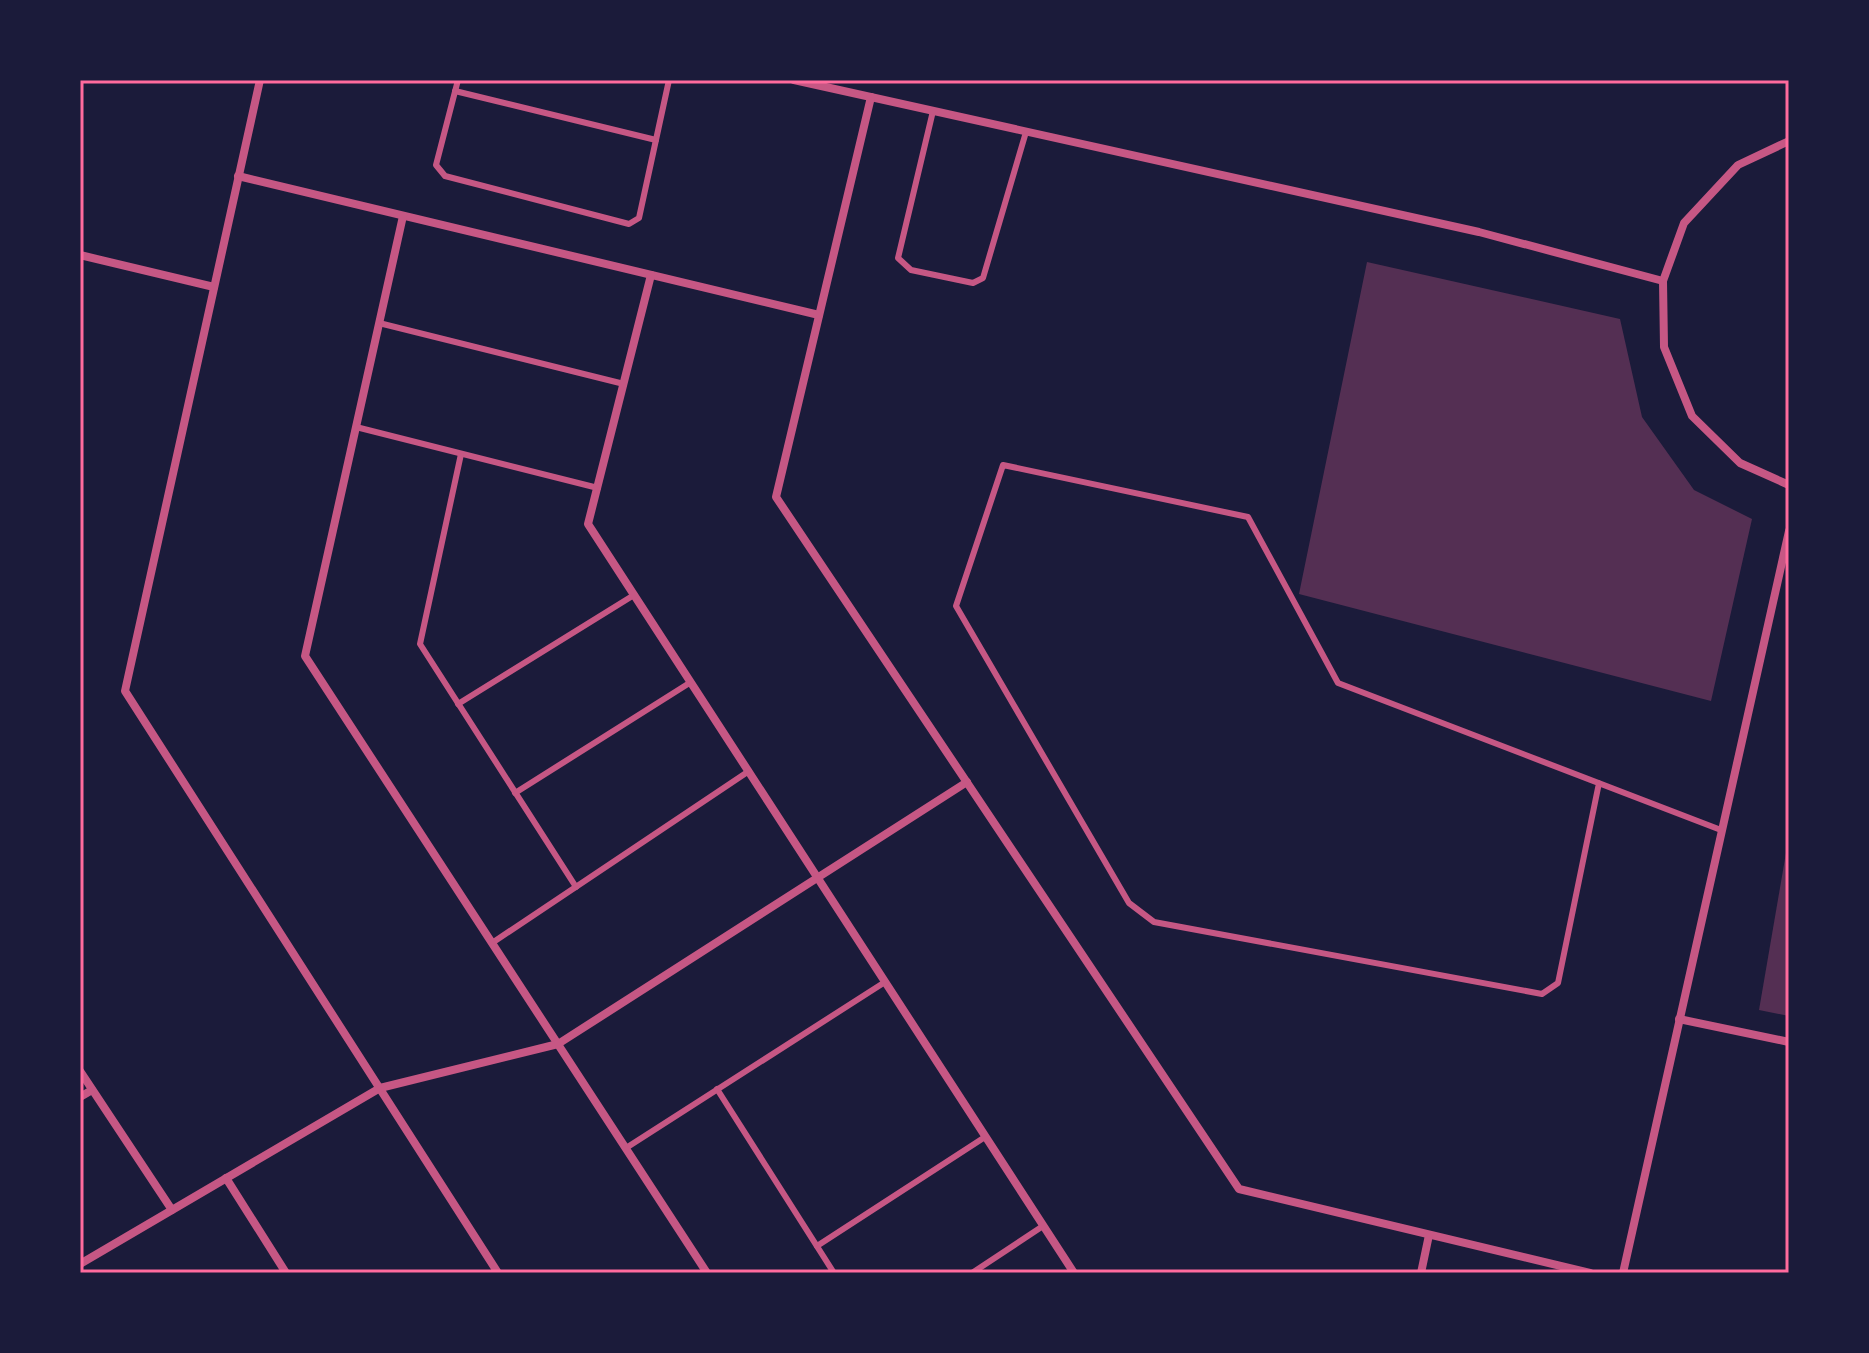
<svg xmlns="http://www.w3.org/2000/svg" width="1869" height="1353" viewBox="0 0 1869 1353" font-family="'Open Sans',sans-serif">
<rect width="100%" height="100%" fill="#1b1b3a"/>
<!-- building -->
<g fill="#542f53">
<path d="M 1367,262 L 1620,319 L 1642,417 L 1694,490 L 1752,519 L 1711,701 L 1299,594 Z"/>
<path d="M 1787,847 L 1789,847 L 1789,1016 L 1759,1010 Z"/>
</g>
<g fill="none" stroke-linecap="round" stroke-linejoin="round">
<!-- service -->
<g stroke="#c65784" stroke-width="6">
<path d="M 458,80 L 436,165 L 445,176 L 629,224 L 639,218 L 669,80"/>
<path d="M 455,91 L 656,140"/>
<path d="M 933,111 L 898,258 L 911,270 L 973,283 L 983,278 L 1026,132"/>
<path d="M 379,323 L 624,384"/>
<path d="M 356,427 L 598,488"/>
<path d="M 461,454 L 420,644 L 576,887"/>
<path d="M 458,704 L 634,595"/>
<path d="M 1599,783 L 1558,983 L 1542,994 L 1154,922 L 1129,903 L 956,606 L 1003,465 L 1248,517 L 1338,683 L 1721,830"/>
<path d="M 515,793 L 691,682"/>
<path d="M 492,943 L 749,771"/>
<path d="M 717,1089 L 834,1273"/>
<path d="M 626,1148 L 885,982"/>
<path d="M 817,1246 L 985,1137"/>
<path d="M 972,1273 L 1043,1226"/>
</g>
<!-- minor -->
<g stroke="#c65784" stroke-width="8">
<path d="M 260,80 L 125,691 L 498,1273"/>
<path d="M 794,80 L 1479,232 L 1663,281"/>
<path d="M 871,97 L 776,497 L 1239,1189 L 1590,1273"/>
<path d="M 1789,141 L 1738,165 L 1684,223 L 1663,281 L 1664,347 L 1692,416 L 1740,463 L 1789,485"/>
<path d="M 238,176 L 819,315"/>
<path d="M 403,216 L 305,656 L 707,1273"/>
<path d="M 80,255 L 214,287"/>
<path d="M 651,275 L 588,524 L 1074,1273"/>
<path d="M 1679,1019 L 1789,1042"/>
<path d="M 80,1071 L 172,1210"/>
<path d="M 80,1097 L 92,1090"/>
<path d="M 226,1178 L 286,1273"/>
<path d="M 80,1264 L 380,1088 L 558,1044 L 967,782"/>
<path d="M 1421,1273 L 1429,1235"/>
<path d="M 1623,1273 L 1789,531"/>
</g>
</g>
<!-- border -->
<rect width="1869" height="1353" fill="none" stroke="#1b1b3a" stroke-width="164"/>
<rect x="82" y="82" width="1705" height="1189" fill="none" stroke="#ff6b9d" stroke-width="3"/>
</svg>
